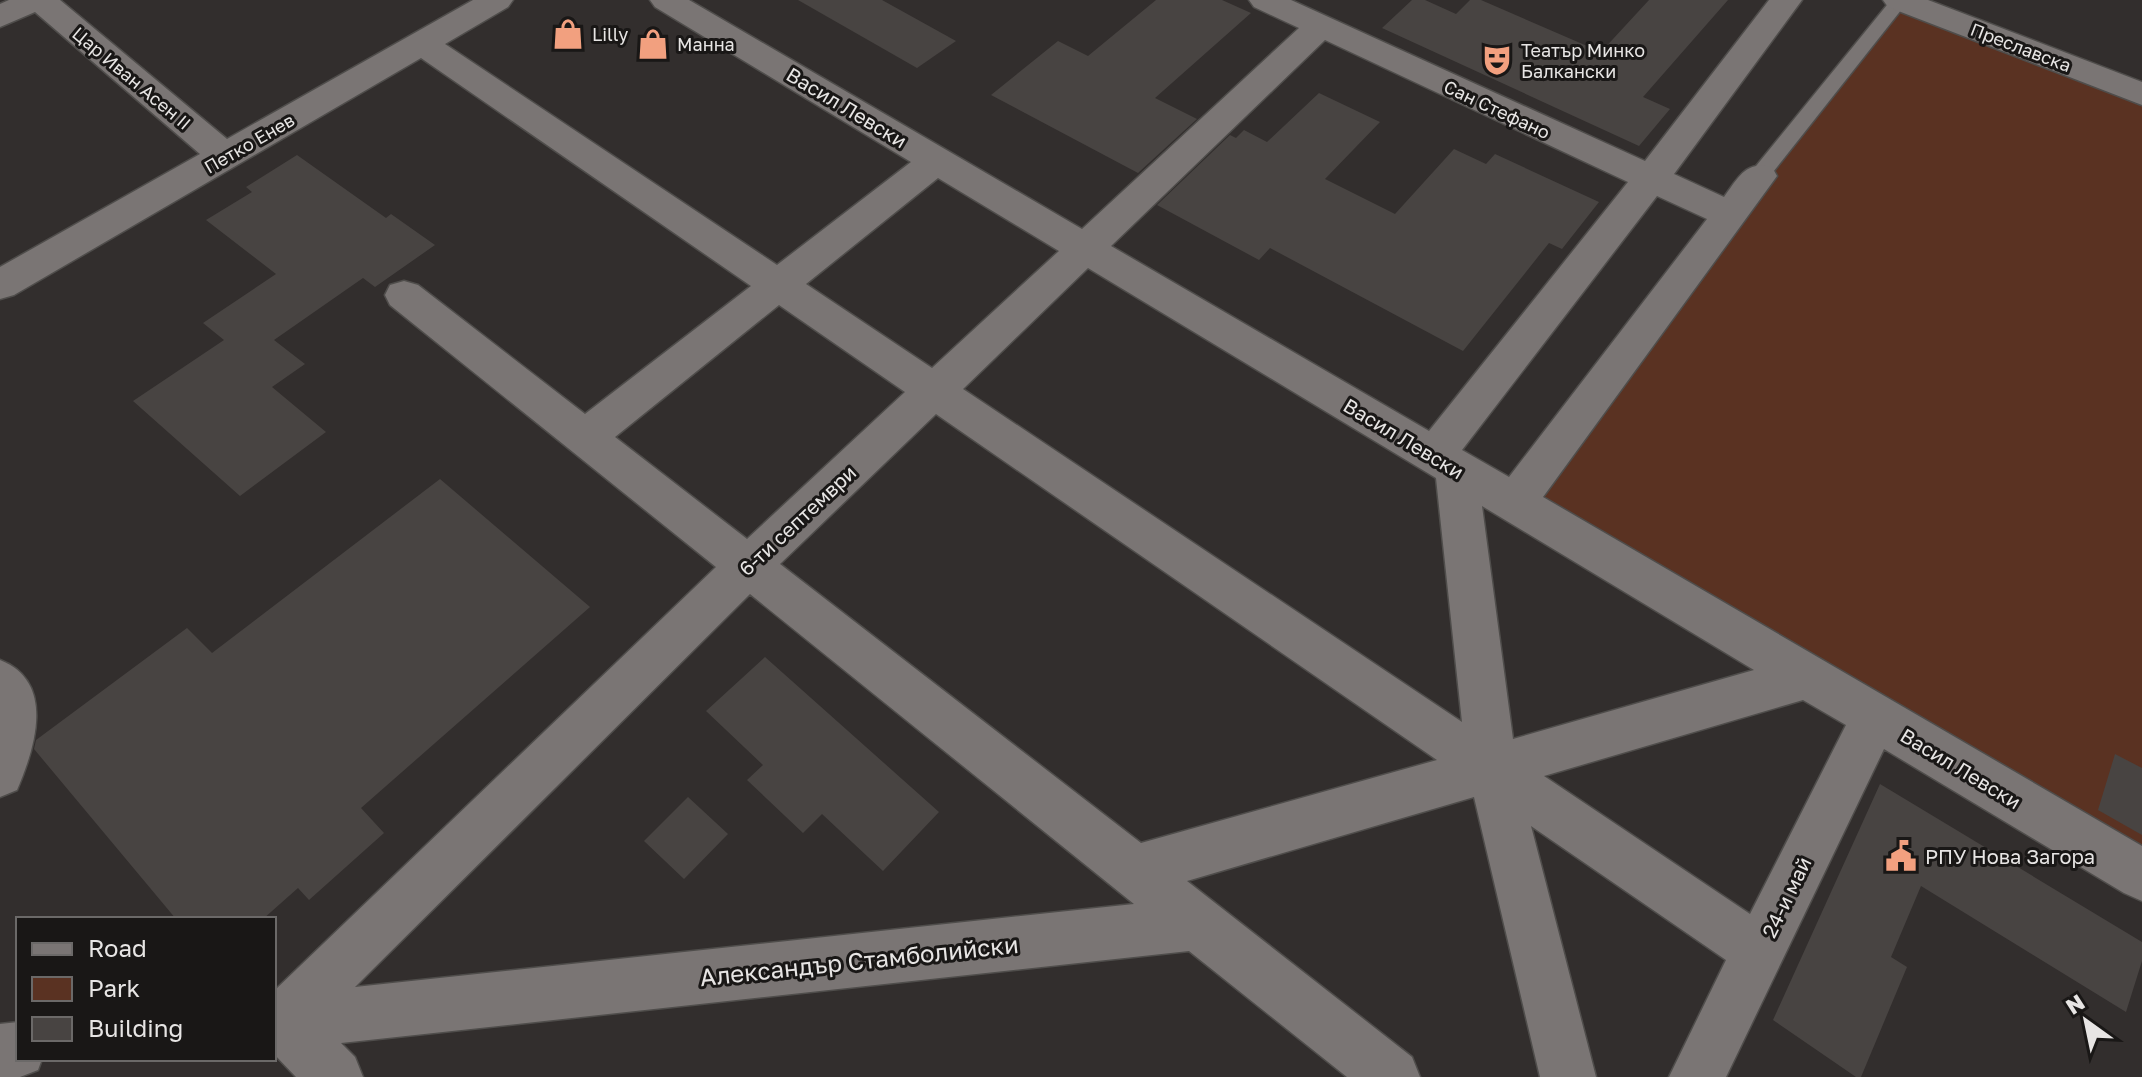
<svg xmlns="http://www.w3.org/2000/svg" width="2142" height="1077" viewBox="0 0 2142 1077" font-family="'Golos Text',sans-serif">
<rect width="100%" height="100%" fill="#322e2d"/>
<!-- green -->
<path fill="#5a3222" d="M 1900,0 L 2142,94 L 2142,875 L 1514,503 Z"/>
<!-- building -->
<g fill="#484442">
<path d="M 798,0 L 882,0 L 956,41 L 917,68 Z"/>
<path d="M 1156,0 L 1222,0 L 1251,13 L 1155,98 L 1197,119 L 1138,173 L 991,95 L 1058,41 L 1088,56 Z"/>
<path d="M 1412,0 L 1425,0 L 1456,14 L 1470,0 L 1481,0 L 1601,52 L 1649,0 L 1728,0 L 1643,97 L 1670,109 L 1639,146 L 1382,28 Z"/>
<path d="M 1319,93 L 1380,122 L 1325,179 L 1395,214 L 1454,149 L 1486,164 L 1495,154 L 1599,202 L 1562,249 L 1549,243 L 1463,351 L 1270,248 L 1259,260 L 1157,205 L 1230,135 L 1236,138 L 1244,130 L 1267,142 Z"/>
<path d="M 297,155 L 386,218 L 391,214 L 435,245 L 375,287 L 363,278 L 274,340 L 305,364 L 272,387 L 326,432 L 240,496 L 133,401 L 224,340 L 203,323 L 276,274 L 206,220 L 252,192 L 246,187 Z"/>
<path d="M 440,479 L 590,607 L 361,808 L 384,833 L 309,900 L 298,888 L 263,919 L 176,919 L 34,749 L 36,740 L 187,628 L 212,653 Z"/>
<path d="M 765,657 L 939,812 L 883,871 L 822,814 L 803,833 L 747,780 L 763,765 L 706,711 Z"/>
<path d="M 2115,754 L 2142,768 L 2142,835 L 2098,810 Z"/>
<path d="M 1880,784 L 2142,942 L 2142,961 L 2126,1012 L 1921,886 L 1891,957 L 1907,967 L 1861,1077 L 1856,1077 L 1773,1020 Z"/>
<path d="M 688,797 L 728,834 L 684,879 L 644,841 Z"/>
</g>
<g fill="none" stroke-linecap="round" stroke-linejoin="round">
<defs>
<path id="lane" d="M 1891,0 L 1909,0 L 1766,181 L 1752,181 L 1749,176 L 1752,171 Z"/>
<g id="street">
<path d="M 9,0 L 60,0 L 227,139 L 473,0 L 513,0 L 508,7 L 445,44 L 777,265 L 911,162 L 655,7 L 650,0 L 689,0 L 1082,229 L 1299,28 L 1254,7 L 1249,0 L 1291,0 L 1645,161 L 1769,0 L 1802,0 L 1674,174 L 1724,197 C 1738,178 1746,160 1772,167 L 1777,176 L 1543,497 L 2142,846 L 2142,901 L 2124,893 L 1884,749 L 1726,1077 L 1669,1077 L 1726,960 L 1531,826 L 1596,1077 L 1540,1077 L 1474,797 L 1187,881 L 1412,1057 L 1420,1077 L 1347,1077 L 1189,951 L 341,1043 L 355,1057 L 363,1077 L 296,1077 L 274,1054 L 274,991 L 716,567 L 390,305 L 385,295 L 390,285 L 404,281 L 418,285 L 585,414 L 751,286 L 421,58 L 14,295 L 0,299 L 0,267 L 200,154 L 35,12 L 0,27 L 0,4 ZM 1325,40 L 1628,182 L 1429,431 L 1111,246 ZM 938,178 L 1059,251 L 932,368 L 806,284 ZM 1657,196 L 1707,219 L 1509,477 L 1462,450 ZM 1088,268 L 1436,478 L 1462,722 L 963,389 ZM 779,305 L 905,392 L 747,539 L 615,437 ZM 936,414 L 1437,760 L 1141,843 L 780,564 ZM 1482,506 L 1754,670 L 1513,739 ZM 750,594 L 1134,904 L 355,987 ZM 1803,700 L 1846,725 L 1750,914 L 1544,776 Z"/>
<path d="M 1883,0 L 1928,0 L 2142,82 L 2142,105 L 1888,7 Z"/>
<path d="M 0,660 C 56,682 35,748 17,790 L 0,797 Z"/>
<path d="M 18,1022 L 18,1059 L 42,1059 L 38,1070 L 20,1077 L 0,1077 L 0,1024 Z"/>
</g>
</defs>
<!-- lane casing -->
<use href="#lane" stroke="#4f4d4b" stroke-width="3"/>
<!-- street casing -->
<use href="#street" stroke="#4f4d4b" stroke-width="3"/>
<!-- lane -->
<use href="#lane" fill="#7a7574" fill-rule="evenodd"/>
<!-- street -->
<use href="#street" fill="#7a7574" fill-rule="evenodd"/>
</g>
<!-- icons -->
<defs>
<symbol id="shop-bare" viewBox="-9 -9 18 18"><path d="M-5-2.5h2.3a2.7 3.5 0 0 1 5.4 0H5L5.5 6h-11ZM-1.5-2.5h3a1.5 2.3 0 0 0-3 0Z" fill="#f2a07f" stroke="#191716" stroke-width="2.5" paint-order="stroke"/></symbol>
<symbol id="theatre-bare" viewBox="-9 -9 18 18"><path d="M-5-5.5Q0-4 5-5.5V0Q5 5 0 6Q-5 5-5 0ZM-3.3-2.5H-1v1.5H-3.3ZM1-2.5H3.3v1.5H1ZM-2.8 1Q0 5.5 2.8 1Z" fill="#f2a07f" stroke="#191716" stroke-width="2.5" paint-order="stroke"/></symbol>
<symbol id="civic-bare" viewBox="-9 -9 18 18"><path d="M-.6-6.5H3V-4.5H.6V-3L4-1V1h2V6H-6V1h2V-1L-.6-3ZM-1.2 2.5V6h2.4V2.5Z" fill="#f2a07f" stroke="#191716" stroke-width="2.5" paint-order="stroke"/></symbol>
</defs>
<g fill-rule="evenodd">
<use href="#shop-bare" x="546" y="12" width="44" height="44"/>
<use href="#shop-bare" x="631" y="22" width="44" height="44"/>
<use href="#theatre-bare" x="1475" y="38" width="44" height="44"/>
<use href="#civic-bare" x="1879" y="834" width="44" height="44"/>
</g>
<g text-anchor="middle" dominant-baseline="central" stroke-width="6" stroke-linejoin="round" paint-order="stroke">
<!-- far-poi labels -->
<g font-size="18" fill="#e7e5e4" stroke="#191716" text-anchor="start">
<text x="592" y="34">Lilly</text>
<text x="677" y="44">Манна</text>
<text x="1521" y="50">Театър Минко<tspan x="1521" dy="21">Балкански</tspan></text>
</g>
<!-- far-street labels -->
<g font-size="18" fill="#e7e5e4" stroke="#191716">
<text transform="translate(2021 47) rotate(21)">Преславска</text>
<text transform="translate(132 78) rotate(40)">Цар Иван Асен II</text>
<text transform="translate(1497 109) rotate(25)">Сан Стефано</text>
<text transform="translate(249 143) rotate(-30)">Петко Енев</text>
</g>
<!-- street labels -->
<g font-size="20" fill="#e7e5e4" stroke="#191716">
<text transform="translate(847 107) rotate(31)">Васил Левски</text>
<text transform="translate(1404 438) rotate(31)">Васил Левски</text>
<text transform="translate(797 520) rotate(-43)">6-ти септември</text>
<text transform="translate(1961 768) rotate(31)">Васил Левски</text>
<text transform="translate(1786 897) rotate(-64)">24-и май</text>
</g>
<!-- poi labels -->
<g font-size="20" fill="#e7e5e4" stroke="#191716" text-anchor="start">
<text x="1925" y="856">РПУ Нова Загора</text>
</g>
<!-- near-street labels -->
<g font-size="24" fill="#e7e5e4" stroke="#191716">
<text transform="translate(859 960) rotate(-6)">Александър Стамболийски</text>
</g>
</g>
<!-- legend -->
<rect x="16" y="917" width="260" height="144" fill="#191716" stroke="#6b6968" stroke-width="2"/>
<rect x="32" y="943" width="40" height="12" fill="#7a7574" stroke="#6b6968" stroke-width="2"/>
<text x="88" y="957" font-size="24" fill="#e7e5e4">Road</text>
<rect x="32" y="977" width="40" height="24" fill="#5a3222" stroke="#6b6968" stroke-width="2"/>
<text x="88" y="997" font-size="24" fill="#e7e5e4">Park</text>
<rect x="32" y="1017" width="40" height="24" fill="#484442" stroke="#6b6968" stroke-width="2"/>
<text x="88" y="1037" font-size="24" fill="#e7e5e4">Building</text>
<!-- north arrow -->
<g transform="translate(2086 1021) rotate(327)" stroke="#191716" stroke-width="6" paint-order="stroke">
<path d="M0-6L14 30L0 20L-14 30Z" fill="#e7e5e4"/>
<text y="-12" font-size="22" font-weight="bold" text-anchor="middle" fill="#e7e5e4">N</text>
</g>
</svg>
